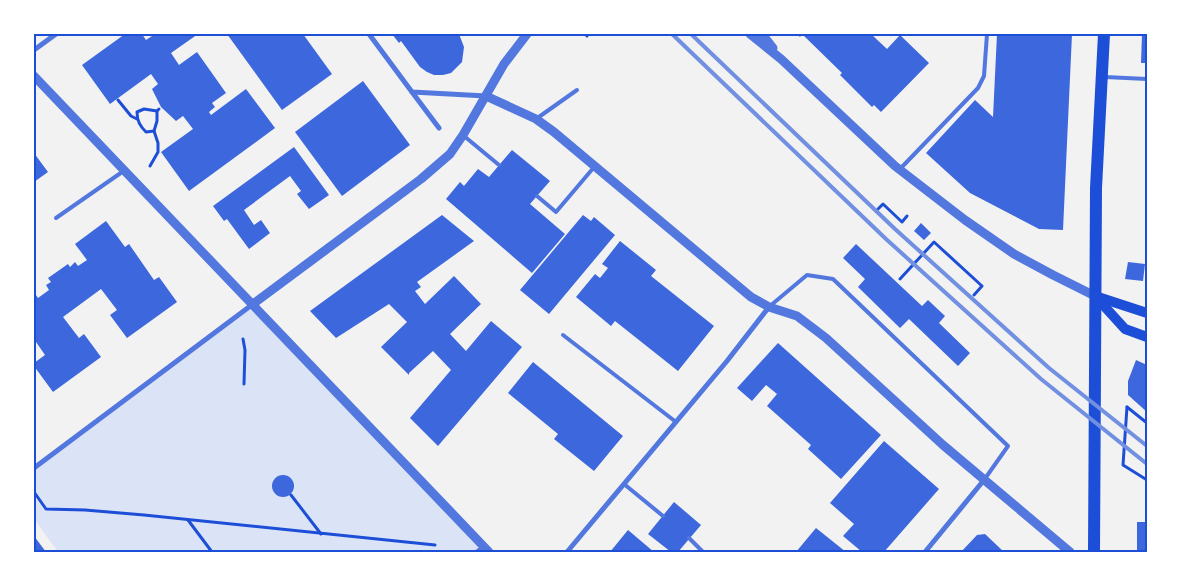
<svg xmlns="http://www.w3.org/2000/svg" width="1181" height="586" viewBox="0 0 1181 586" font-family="'Crimson Pro',serif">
<rect width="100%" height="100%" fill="#f2f2f2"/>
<!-- green -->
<path fill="#dbe4f7" d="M 253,304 L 484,547 L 477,552 L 58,552 L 34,519 L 34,468 Z"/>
<!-- building -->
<g fill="#3d67dc">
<path d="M 125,34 L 142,34 L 146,40 L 155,34 L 198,34 L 171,53 L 179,65 L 197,52 L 226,93 L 212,103 L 215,107 L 209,112 L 211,115 L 246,89 L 275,128 L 189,191 L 161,152 L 193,129 L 183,116 L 176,121 L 161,107 L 152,89 L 158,84 L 151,74 L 110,104 L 82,65 Z"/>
<path d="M 227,34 L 303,34 L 332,74 L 282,110 Z"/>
<path d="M 392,34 L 459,34 L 464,47 L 462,62 L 451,73 L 443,75 L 434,75 L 427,72 L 420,67 L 401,41 L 399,43 Z"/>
<path d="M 797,34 L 871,34 L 887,49 L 900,35 L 929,63 L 881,112 L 874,105 L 872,107 L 840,75 L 842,73 L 802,34 L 800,37 Z"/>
<path d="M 997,34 L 1072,34 L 1063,230 L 1039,229 L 970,193 L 926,153 L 975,100 L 993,117 Z"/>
<path d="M 1142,34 L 1147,34 L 1147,63 L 1141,63 Z"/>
<path d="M 363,81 L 410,145 L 342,196 L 295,132 Z"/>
<path d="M 294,147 L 329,195 L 309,209 L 297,194 L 301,191 L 290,176 L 244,210 L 254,225 L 261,220 L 270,233 L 249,249 L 227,219 L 224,221 L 213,206 Z"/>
<path d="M 512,150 L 550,181 L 530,204 L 565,234 L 532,273 L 446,199 L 460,182 L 464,186 L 478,169 L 489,177 Z"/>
<path d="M 34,153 L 48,172 L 34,182 Z"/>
<path d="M 442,215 L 474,241 L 417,282 L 421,287 L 415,291 L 425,304 L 454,276 L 481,304 L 450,334 L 466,351 L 491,321 L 522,347 L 438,446 L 410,418 L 451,370 L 433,351 L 409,373 L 409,375 L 381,347 L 407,322 L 389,304 L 336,338 L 310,311 Z"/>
<path d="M 583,215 L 591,221 L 594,217 L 615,235 L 549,314 L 520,290 Z"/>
<path d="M 106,221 L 125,247 L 129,244 L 154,280 L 159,277 L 177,302 L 127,338 L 110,315 L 117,310 L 101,289 L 63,317 L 79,338 L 84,334 L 101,357 L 53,392 L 34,366 L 34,363 L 45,355 L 34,339 L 34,292 L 38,298 L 49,290 L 46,285 L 51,282 L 48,278 L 68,264 L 70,267 L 75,262 L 78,266 L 87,260 L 75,244 Z"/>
<path d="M 921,223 L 931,233 L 924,240 L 914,231 Z"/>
<path d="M 620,241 L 656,270 L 651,276 L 714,326 L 678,371 L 615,321 L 611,326 L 576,297 L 595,274 L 600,278 L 608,268 L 602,264 Z"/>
<path d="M 856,244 L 922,306 L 928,300 L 945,316 L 939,323 L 970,353 L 958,366 L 909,319 L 900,328 L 858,287 L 865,279 L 843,258 Z"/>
<path d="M 1128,262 L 1145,264 L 1143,281 L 1125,279 Z"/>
<path d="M 778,343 L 881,435 L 841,479 L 808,449 L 811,445 L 767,406 L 777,394 L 766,385 L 752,401 L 737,388 Z"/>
<path d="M 1136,360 L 1147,365 L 1147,412 L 1128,395 L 1128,381 Z"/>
<path d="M 533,362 L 623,436 L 594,471 L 554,439 L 558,434 L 508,393 Z"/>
<path d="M 884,441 L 939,489 L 884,552 L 862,552 L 843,536 L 854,524 L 830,503 Z"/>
<circle cx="283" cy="486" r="11"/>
<path d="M 674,502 L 701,525 L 678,552 L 671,552 L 648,534 Z"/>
<rect x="1137" y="522" width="10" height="30"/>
<path d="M 816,528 L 846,552 L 796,552 Z"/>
<path d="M 628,530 L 654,552 L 610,552 Z"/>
<path d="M 985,534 L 1004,552 L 961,552 L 977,535 Z"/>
<path d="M 34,536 L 46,552 L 34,552 Z"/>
</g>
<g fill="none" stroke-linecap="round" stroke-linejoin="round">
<!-- path -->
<g stroke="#1d4ed8" stroke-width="3">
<path d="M 585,34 L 587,36"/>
<path d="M 118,100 L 131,116 L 137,119"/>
<path d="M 154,131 L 146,132 C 140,126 137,121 137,112 L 144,109 L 157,111"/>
<path d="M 150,166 L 158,152 L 158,143 L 154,131 L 157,121 L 157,111 L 159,109"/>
<path d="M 878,209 L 883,204 L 902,222 L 907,216"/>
<path d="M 900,279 L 934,242 L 982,286 L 974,295"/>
<path d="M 243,339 L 245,350 L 244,384"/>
<path d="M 1127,407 L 1123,465 L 1147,480"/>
<path d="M 1127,407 L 1147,423"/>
<path d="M 34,492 L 46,509 L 85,510 L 144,515 L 435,545"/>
<path d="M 291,495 L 321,534"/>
<path d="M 188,520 L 212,552"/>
</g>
<!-- service -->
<g stroke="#5277de" stroke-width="4">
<path d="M 1105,77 L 1147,79"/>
<path d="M 536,119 L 577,90"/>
<path d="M 464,136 L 499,165"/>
<path d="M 900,169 L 978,88 L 984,76 L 987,34"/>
<path d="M 537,196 L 556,212 L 595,166"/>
<path d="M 56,218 L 125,170"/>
<path d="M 770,306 L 807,275 L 833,279 L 1008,446 L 984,480"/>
<path d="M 563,335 L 676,422"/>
<path d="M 624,484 L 663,516"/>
<path d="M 689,538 L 703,552"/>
</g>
<!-- minor -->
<g stroke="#5277de" stroke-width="5">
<path d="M 369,34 L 412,92 L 486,96"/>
<path d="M 34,50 L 56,34"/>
<path d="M 412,92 L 439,128"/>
<path d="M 34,468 L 253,304"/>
<path d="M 477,552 L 484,547"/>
<path d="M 567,552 L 727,361 L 769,307"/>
<path d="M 925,552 L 984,480"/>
</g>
<!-- tertiary -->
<g stroke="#5277de" stroke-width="9">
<path d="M 750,34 L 781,59 L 895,166 L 965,220 L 1014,254 L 1053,275 L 1095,296"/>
<path d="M 762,34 L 773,48"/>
<path d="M 34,76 L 489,552"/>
<path d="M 486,96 L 536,119 L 554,132 L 751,297 L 769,307 L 797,316 L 826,338 L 943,445 L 1070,552"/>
<path d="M 253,304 L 421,179 L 450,154 L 463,135 L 504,64 L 527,34"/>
</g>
<!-- secondary -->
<g stroke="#1d4ed8" stroke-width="10">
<path d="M 1095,296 L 1125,329 L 1147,337"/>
<path d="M 1095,296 L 1147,313"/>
</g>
<!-- primary -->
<path stroke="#1d4ed8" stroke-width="12" d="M 1094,552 L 1096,188 L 1104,34"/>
<!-- rail -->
<g stroke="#7290e2" stroke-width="4">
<path d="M 672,34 L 886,239 L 1041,379 L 1147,464"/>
<path d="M 691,34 L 895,229 L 1049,368 L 1147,446"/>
</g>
</g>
<!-- border -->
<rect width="1181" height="586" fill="none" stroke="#ffffff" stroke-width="70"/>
<rect x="35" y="35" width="1111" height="516" fill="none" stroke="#1d4ed8" stroke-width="2"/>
</svg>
